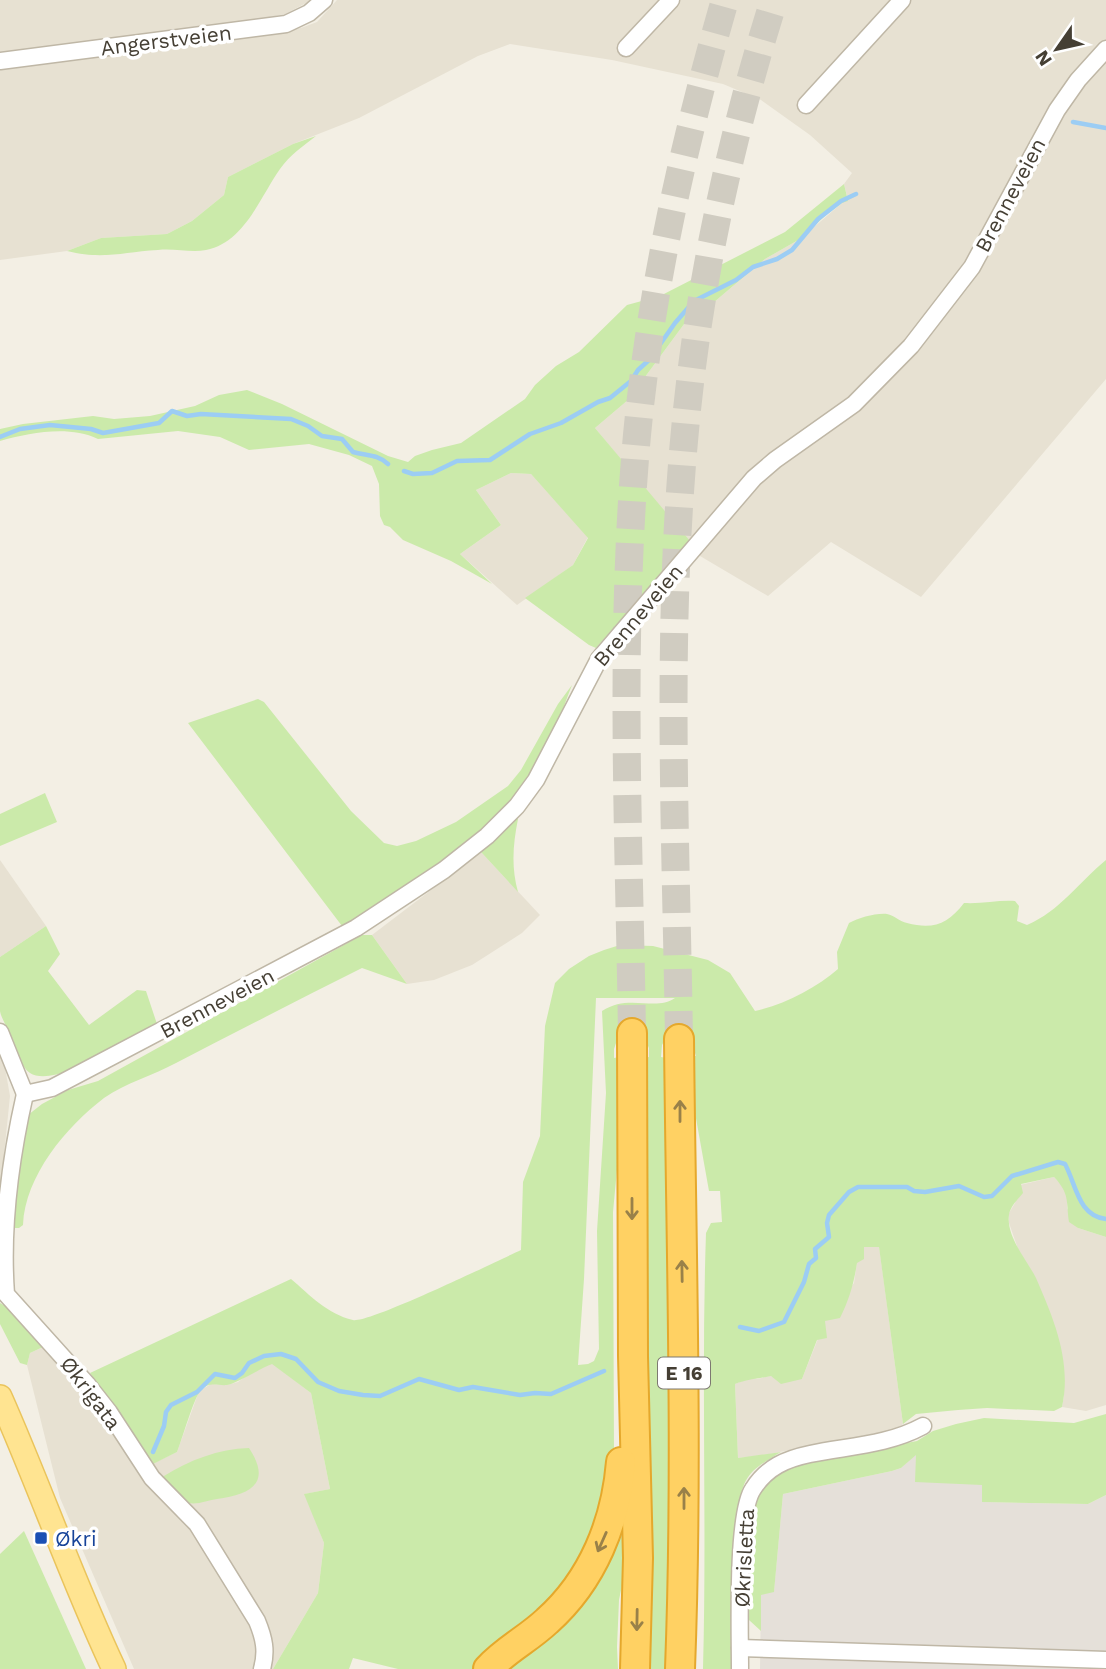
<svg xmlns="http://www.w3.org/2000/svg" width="1106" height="1669" viewBox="0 0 1106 1669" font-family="'Work Sans',sans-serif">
<rect width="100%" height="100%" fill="#f3efe4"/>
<!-- residential -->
<g fill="#e7e1d2">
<path d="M 0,0 L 312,0 L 285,14 L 250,21 L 0,54 Z"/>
<path d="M 337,0 L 1106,0 L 1106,379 L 921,597 L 831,542 L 768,596 L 700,556 L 595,428 L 628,400 L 690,316 L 713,303 L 765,259 L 800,239 L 842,203 L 847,196 L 844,184 L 852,173 L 810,135 L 761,100 L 723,84 L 612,60 L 510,44 L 478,56 L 359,118 L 293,144 L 228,177 L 224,195 L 192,221 L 167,234 L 101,238 L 67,251 L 0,260 L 0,70 L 200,44 L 301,28 L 317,22 Z"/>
<path d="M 511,473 L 531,474 L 588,537 L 573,565 L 517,605 L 460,554 L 501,525 L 476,490 Z"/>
<path d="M 481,852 L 540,915 L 522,933 L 472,965 L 434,980 L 407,984 L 372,935 Z"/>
<path d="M 0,860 L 46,926 L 0,957 Z"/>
<path d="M 0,1055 L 4,1062 L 10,1096 L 0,1194 Z"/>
<path d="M 1054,1177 L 1065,1189 L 1067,1195 L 1067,1208 L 1078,1228 L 1106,1237 L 1106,1405 L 1086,1411 L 1062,1407 L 1064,1396 L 1046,1305 L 1035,1277 L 1018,1249 L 1009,1223 L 1009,1213 L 1015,1203 L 1020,1185 Z"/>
<path d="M 879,1246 L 903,1424 L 897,1429 L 759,1456 L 738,1458 L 735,1384 L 751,1377 L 757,1379 L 770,1376 L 802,1379 L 825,1321 L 854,1283 L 857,1262 L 864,1247 Z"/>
<path d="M 43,1347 L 104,1416 L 137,1471 L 177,1452 L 199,1391 L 211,1384 L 227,1385 L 238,1382 L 250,1373 L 272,1363 L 311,1393 L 330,1489 L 305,1494 L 324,1543 L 318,1593 L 273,1669 L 134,1669 L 60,1498 L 27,1365 L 30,1353 Z"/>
</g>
<!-- industrial -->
<path fill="#e5e0d9" d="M 916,1454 L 983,1485 L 983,1502 L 1088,1504 L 1106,1495 L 1106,1669 L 760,1669 L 761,1594 L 774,1591 L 783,1494 L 892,1471 L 901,1468 Z"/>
<!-- green -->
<g fill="#cbeaaa" fill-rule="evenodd">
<path d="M 316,136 C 303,146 290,155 280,169 C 260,197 245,242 206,250 C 191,253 174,248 158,250 C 123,252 103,260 67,251 L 101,238 L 167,234 L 192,221 L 224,195 L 228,177 L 293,144 Z"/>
<path d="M 844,184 L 848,201 L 842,203 L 826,215 L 800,239 L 765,259 L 713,303 L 690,316 L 628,400 L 595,428 L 690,541 L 596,648 L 589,645 L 525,598 L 573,565 L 588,538 L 531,474 L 511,473 L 476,490 L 501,525 L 460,554 L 492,584 L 451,561 L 403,540 L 390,527 L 384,525 L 380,516 L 379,484 L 372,466 L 349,455 L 309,444 L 249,450 L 220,437 L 178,431 L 98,439 C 68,425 30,433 0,441 L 0,429 L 23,424 L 93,416 L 114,419 L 150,416 L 195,406 L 219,395 L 247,390 L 282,404 L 388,456 L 408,462 L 415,456 L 432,450 L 461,443 L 525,399 L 535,385 L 556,366 L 579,352 L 627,305 L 660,296 L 785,232 Z"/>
<path d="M 572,685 C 560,715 550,751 531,778 C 485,844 410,886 342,926 L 188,723 L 258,699 L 264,702 L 351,811 L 384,843 L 397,846 L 416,841 L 456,822 L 508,786 L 521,770 L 558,704 Z"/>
<path d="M 45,793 L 57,822 L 0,846 L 0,814 Z"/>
<path d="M 515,817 L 518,819 C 513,844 511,867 518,892 L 481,852 Z"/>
<path d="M 1106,860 L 1106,1237 L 1078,1228 L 1069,1222 C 1066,1201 1070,1194 1054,1177 L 1021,1184 L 1023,1193 C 1018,1199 1010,1207 1009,1215 C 1006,1237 1027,1260 1036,1278 C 1054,1319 1072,1362 1062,1407 L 1054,1411 L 987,1408 L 958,1410 L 916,1414 L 903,1424 L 879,1247 L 864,1247 L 864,1259 L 857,1263 C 854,1283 849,1300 840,1318 L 825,1321 L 827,1338 L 817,1340 L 802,1379 L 781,1384 L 771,1376 C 757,1379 748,1379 735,1384 L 738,1458 L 781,1452 C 750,1471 743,1474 738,1512 L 732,1669 L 703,1669 C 707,1524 701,1378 706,1233 L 711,1223 L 722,1222 L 720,1191 L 709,1191 L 692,1096 L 691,1056 L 696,1056 L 690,1037 L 668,1034 L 662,1045 L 661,1057 L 667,1058 L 671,1368 L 670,1669 L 645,1669 L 643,1058 L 649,1057 L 649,1048 L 643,1035 L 619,1034 L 614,1049 L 614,1058 L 619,1057 L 620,1138 L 613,1212 L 614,1450 L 608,1497 L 602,1515 L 568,1582 L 475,1669 L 398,1669 L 353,1658 L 349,1669 L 273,1669 L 318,1593 L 324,1543 L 304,1494 L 330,1489 L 311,1393 L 272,1364 C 261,1368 236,1384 227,1385 C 217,1386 210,1381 201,1390 C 194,1397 182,1440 177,1452 L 151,1465 L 90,1373 L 291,1279 C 310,1295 327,1314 353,1320 C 368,1324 497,1261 521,1250 L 523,1182 L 540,1136 L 545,1026 L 555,983 L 569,969 L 589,956 L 604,950 L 620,945 L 653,946 L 708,960 L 730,973 L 755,1011 C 784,1005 816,988 838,969 L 837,952 L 849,923 C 859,918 875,913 887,914 C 894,915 900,922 907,923 C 933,930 948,924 964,903 C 982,904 998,900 1015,901 L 1019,906 L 1017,921 L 1027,925 C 1060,911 1079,882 1106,860 ZM 596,998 L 675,998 C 655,1012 629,993 602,1011 L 606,1093 L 597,1231 L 599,1349 L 594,1361 L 588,1364 L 578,1365 L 584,1279 Z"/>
<path d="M 46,926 L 60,954 L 48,971 L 89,1025 L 137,990 L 146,991 L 158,1027 C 132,1040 55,1089 30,1073 C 21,1067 19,1054 15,1045 C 12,1035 1,1019 0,1011 C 0,994 0,974 0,957 Z"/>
<path d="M 362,935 L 372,935 L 407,984 L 362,968 C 300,999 238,1031 176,1063 C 154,1075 125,1083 104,1098 C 66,1127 25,1176 23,1225 L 19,1228 L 14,1228 L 12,1223 L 16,1168 L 28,1115 L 42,1104 L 68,1090 L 98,1081 Z"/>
<path d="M 0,1303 C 18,1312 33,1330 43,1347 L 30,1353 L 27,1365 L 20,1363 L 0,1324 Z"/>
<path d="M 1106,1414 L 1106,1495 L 1088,1504 L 982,1502 L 982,1485 L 915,1482 L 916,1455 L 901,1468 L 892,1471 L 783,1494 L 774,1592 L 761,1595 L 761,1631 L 749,1620 C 749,1600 750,1580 750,1560 C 750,1513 748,1490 794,1465 L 917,1441 L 933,1431 L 956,1424 L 984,1418 L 1074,1423 Z"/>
<path d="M 249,1448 C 273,1484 249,1495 217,1499 C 209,1500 197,1505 189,1503 C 179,1502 170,1491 163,1484 L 164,1476 C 190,1460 218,1449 249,1448 Z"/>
<path d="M 626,1513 L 623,1580 L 619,1600 L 617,1647 L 618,1669 L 500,1669 Z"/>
<path d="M 24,1531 L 86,1669 L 0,1669 L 0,1554 Z"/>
</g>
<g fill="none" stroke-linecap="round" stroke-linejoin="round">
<!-- stream -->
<g stroke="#9ccdf4" stroke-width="4.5">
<path d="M 1073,122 L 1106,128"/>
<path d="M 0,437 L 20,429 L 50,425 L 91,429 L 103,433 L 159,423 L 172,411 L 187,416 L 201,414 L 291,419 L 308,426 L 322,436 L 342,439 L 353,452 C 367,456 377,454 388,464"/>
<path d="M 404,471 L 413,474 L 432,473 L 457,461 L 490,460 L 530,434 L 561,423 L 598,402 L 610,398 L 631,381 L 638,370 L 649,360 L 675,323 L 694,301 L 736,280 L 753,267 L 777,259 L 792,250 L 818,219 L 841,201 L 856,194"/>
<path d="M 740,1327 L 759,1331 L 784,1322 L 804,1282 L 809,1264 L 816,1258 L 815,1249 L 829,1237 L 827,1223 L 829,1215 L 849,1192 L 858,1187 L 907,1187 L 914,1191 L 925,1192 L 959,1186 L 984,1197 L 992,1196 L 1012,1176 L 1058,1162 L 1065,1164 C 1076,1184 1078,1216 1106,1219"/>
<path d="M 153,1452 L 164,1426 L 166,1412 L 171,1405 L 197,1392 L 215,1374 L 235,1378 L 242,1373 L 249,1363 L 264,1356 L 281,1354 L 296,1359 L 318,1382 L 339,1391 L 363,1395 L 380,1396 L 419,1379 L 459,1390 L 473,1387 L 520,1395 L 535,1393 L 551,1394 L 604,1371"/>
</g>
<!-- highway-tunnel -->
<g stroke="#d0ccc1" stroke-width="28" stroke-dasharray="28 14" stroke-linecap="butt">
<path d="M 632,1033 C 629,834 619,634 637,435 C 651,287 684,142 725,0"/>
<path d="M 679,1039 C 676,840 666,639 684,441 C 697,291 729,143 774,0"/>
</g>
<defs>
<g id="street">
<path d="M 626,48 L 671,0"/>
<path d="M 0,61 L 286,24 L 309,13 L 324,0"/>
<path d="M 806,105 L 902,0"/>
<path d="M 0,1032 L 25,1094 L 52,1088 L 356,928 L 444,870 L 487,836 L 517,806 L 536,780 L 599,659 L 754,478 L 775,460 L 854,404 L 911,346 L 972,267 L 1057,110 L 1078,80 L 1106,49"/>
<path d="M 25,1094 C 10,1160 1,1227 6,1294 L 87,1384 L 109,1412 L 152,1478 L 197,1524 L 257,1621 C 264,1638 267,1651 262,1669"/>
<path d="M 740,1648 L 1106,1660"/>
<path d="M 740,1669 C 740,1633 736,1514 753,1489 C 767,1467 786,1459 810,1454 C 849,1446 888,1445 923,1426"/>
</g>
<path id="primary" d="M 0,1397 C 40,1487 72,1580 114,1669"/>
<g id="highway">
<path d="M 632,1033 L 633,1356 L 638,1558 L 635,1669"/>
<path d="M 679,1039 C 681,1249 688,1459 680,1669"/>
<path d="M 488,1669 C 505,1650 528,1639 547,1621 C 593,1580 616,1522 621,1462"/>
</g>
</defs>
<!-- street casing -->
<use href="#street" stroke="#bfb7a6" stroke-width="19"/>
<!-- primary casing -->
<use href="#primary" stroke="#eac45c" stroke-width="26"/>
<!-- highway casing -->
<use href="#highway" stroke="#e5a82c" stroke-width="32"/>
<!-- street -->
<use href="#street" stroke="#fff" stroke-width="16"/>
<!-- primary -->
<use href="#primary" stroke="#ffe491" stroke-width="23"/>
<!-- highway -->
<use href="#highway" stroke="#ffd163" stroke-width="28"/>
</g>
<!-- one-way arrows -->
<defs><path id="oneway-shaft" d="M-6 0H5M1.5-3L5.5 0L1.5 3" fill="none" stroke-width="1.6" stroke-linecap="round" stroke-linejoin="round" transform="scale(1.75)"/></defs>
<g stroke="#998149">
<use href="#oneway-shaft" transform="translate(680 1111) rotate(-90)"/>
<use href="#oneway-shaft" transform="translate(632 1209) rotate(90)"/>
<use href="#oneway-shaft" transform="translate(682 1271) rotate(-91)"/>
<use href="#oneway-shaft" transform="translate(684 1498) rotate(-90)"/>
<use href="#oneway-shaft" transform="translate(602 1542) rotate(114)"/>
<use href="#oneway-shaft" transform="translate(637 1620) rotate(91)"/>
</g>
<!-- markers -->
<rect fill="#1a4fb4" stroke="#fff" stroke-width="2.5" x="34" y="1531" width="14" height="14" rx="3.5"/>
<g text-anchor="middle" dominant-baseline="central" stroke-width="7" stroke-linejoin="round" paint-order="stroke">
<!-- shield labels -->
<rect fill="#fff" stroke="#7d7971" stroke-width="2" x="658" y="1357.5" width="52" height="31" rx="5"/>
<g font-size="19" font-weight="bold" fill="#453f34">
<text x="684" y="1373">E 16</text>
</g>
<!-- street labels -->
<g font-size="21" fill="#453f34" stroke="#fff">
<text transform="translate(166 40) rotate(-7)">Angerstveien</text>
<text transform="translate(1010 195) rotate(-62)">Brenneveien</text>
<text transform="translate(638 615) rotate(-50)">Brenneveien</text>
<text transform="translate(217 1003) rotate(-28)">Brenneveien</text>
<text transform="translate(91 1393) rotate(53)">Økrigata</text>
<text transform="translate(744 1558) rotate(-87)">Økrisletta</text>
</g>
<!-- transit labels -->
<g font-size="21" fill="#164399" stroke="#fff" text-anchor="start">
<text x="55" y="1538">Økri</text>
</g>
</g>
<!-- north arrow -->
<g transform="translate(1057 49) rotate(236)" stroke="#ffffff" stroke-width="5" paint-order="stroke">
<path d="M0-5L12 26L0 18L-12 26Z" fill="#453f34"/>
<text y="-10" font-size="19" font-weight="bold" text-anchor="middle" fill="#453f34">N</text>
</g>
</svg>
